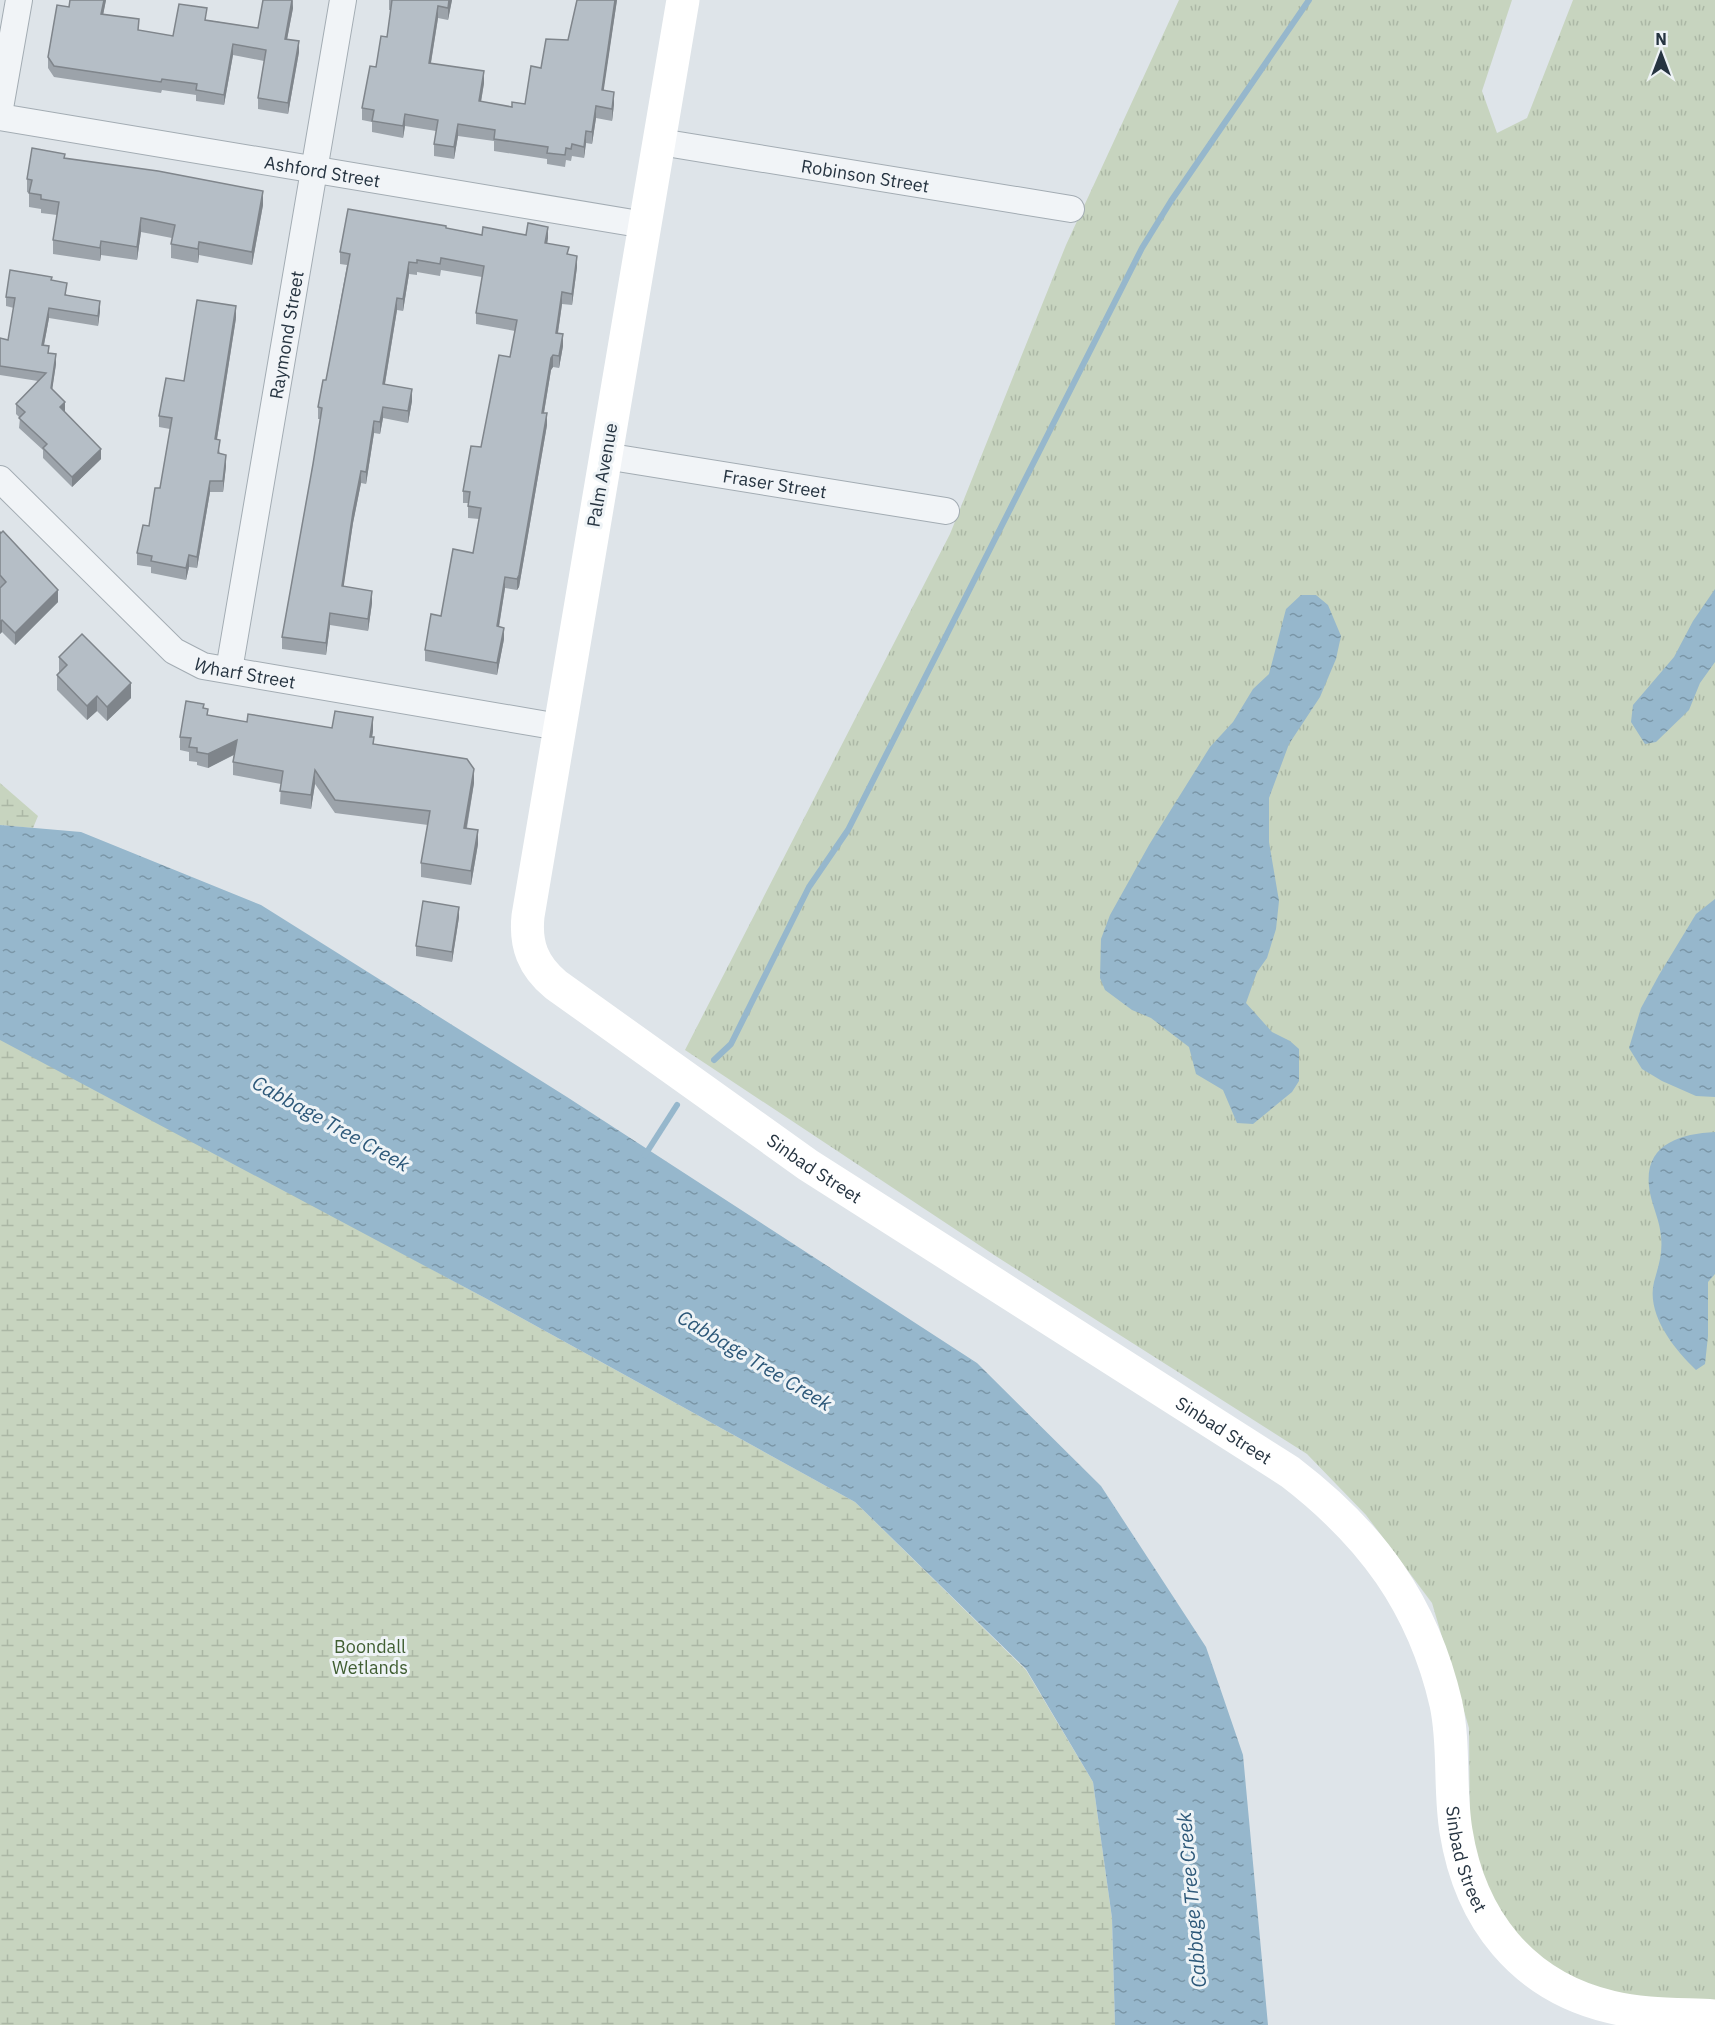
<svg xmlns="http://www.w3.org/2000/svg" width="1715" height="2025" viewBox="0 0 1715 2025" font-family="'IBM Plex Sans',sans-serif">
<defs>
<pattern id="grass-tufts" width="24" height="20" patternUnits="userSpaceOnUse" patternTransform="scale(1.5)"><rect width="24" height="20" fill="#c7d4bf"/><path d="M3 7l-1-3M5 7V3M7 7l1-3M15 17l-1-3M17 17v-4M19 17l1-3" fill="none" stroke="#abb7a5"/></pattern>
<pattern id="wetland-marsh" width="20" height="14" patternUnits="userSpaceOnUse" patternTransform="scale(1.5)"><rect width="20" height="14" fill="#c7d4bf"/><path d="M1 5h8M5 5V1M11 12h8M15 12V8" fill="none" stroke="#abb7a5"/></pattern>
<pattern id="water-ripples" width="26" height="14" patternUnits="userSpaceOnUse" patternTransform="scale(1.5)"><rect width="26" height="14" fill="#96b7cc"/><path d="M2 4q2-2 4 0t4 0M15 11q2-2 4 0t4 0" fill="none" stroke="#7a96a7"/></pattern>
</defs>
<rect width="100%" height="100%" fill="#dee4e9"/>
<!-- grass -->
<path fill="url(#grass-tufts)" d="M 1179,0 L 1512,0 L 1482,91 L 1497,133 L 1527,118 L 1573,0 L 1715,0 L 1715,2006 L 1611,1993 L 1573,1981 L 1531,1953 L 1498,1921 L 1470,1838 L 1469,1728 L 1432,1603 L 1366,1515 L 1307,1454 L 994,1255 L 685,1050 L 950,534 L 1066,245 Z"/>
<!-- wetland -->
<g fill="url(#wetland-marsh)">
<path d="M 0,783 L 38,816 L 33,828 L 0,825 Z"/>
<path d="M 0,1036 L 487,1299 L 855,1502 L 1026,1670 L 1093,1782 L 1112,1918 L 1115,2025 L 0,2025 Z"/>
</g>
<!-- water -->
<g fill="url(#water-ripples)">
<path d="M 1715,589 L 1715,662 L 1700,683 L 1689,710 L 1656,742 L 1645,744 L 1631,722 L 1633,705 L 1674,657 L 1693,621 Z"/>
<path d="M 1301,595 L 1316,595 L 1328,605 L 1341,636 L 1336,659 L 1320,697 L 1289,744 L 1269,798 L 1269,842 L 1279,901 L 1276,929 L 1267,958 L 1257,972 L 1246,1003 L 1272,1032 L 1290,1041 L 1299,1049 L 1299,1081 L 1292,1092 L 1253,1124 L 1237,1123 L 1223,1090 L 1196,1074 L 1189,1047 L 1151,1018 L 1132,1010 L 1105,990 L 1100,978 L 1101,939 L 1110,915 L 1149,845 L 1210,747 L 1233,722 L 1253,689 L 1269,674 L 1286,609 Z"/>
<path d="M 0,825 L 81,832 L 261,905 L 567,1097 L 977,1363 L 1101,1486 L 1206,1647 L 1243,1755 L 1268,2025 L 1115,2025 L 1112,1918 L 1093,1782 L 1026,1669 L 855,1502 L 487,1299 L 0,1040 Z"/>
<path d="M 1715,899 L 1715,1097 L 1696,1096 L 1662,1081 L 1642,1069 L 1629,1048 L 1641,1008 L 1659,975 L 1696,914 Z"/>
<path d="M 1715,1132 L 1715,1274 L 1708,1282 L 1708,1336 L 1705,1364 L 1696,1370 C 1674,1349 1646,1314 1654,1282 C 1658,1267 1663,1254 1661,1237 C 1660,1221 1653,1208 1650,1193 C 1641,1146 1677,1134 1715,1132 Z"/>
</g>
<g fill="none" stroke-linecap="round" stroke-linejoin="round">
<!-- stream -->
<g stroke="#96b7cc" stroke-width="6">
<path d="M 714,1060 L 731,1044 L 809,887 L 848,830 L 1142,248 L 1171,201 L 1309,0"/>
<path d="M 645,1155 L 677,1105"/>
</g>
<defs>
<g id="street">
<path d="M 0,108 L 19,0"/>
<path id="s1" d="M 0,117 L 645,225"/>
<path id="s2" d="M 660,142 L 1071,209"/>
<path id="s3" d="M 605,456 L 946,511"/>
<path id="s4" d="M 0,479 L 174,651 L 203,666 L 559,727"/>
<path id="s5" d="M 229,670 L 343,0"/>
</g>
</defs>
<!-- street casing -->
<use href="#street" stroke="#a3acb3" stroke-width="28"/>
<!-- street -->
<use href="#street" stroke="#f1f4f7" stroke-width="26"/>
<!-- secondary -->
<path stroke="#fff" stroke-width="33" id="s6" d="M 683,0 L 528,916 C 525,945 533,966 556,985 L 808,1165 L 1290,1472 C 1371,1534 1423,1604 1446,1704 C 1455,1746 1449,1789 1456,1831 C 1470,1919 1522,1986 1611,2007 C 1644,2015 1681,2014 1715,2016"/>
</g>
<!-- wall -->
<g fill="#9ca3aa">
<path d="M 70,0 L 106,0 L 103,15 L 139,30 L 173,36 L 207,20 L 258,28 L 293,0 L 293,8 L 287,39 L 299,52 L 288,114 L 258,109 L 258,98 L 264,61 L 233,55 L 224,105 L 196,101 L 196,95 L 162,90 L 161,93 L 54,77 L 48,68 L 48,57 L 69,7 Z"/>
<path d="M 389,0 L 452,0 L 448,20 L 438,18 L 431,63 L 484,83 L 481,102 L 512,107 L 525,104 L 541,68 L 568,40 L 577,0 L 617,0 L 603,91 L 614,104 L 612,121 L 596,118 L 592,144 L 586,143 L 584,158 L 572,156 L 571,161 L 566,160 L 565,167 L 547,164 L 547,159 L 494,151 L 494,141 L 458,136 L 454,159 L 434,156 L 434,144 L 436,131 L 405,126 L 403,138 L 372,132 L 372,122 L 362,120 L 362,108 L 387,37 L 391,10 L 389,10 Z"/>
<path d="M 65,158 L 263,205 L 252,265 L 199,255 L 198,263 L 171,258 L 171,244 L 172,238 L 141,232 L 137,260 L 101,255 L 100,261 L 53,254 L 53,240 L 57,215 L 41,213 L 41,209 L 29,207 L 29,193 L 27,192 L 27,179 Z"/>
<path d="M 446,228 L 482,235 L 526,235 L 548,238 L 547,244 L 569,255 L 577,267 L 572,305 L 562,304 L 558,333 L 563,346 L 559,368 L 553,367 L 551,370 L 544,413 L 547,425 L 519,587 L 517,590 L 505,588 L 499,627 L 504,639 L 497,675 L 425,661 L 425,650 L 473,553 L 479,519 L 468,518 L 468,503 L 463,503 L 463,491 L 481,447 L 510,357 L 515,331 L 476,324 L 476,313 L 482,277 L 441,270 L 440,276 L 417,272 L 417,275 L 409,274 L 403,311 L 397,310 L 385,384 L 412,401 L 408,423 L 383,418 L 380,434 L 374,433 L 366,484 L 361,483 L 353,523 L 343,587 L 372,603 L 368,631 L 330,625 L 326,655 L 282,649 L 282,637 L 313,464 L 320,419 L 318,419 L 318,407 L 326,380 L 347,265 L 340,264 L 340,252 Z"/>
<path d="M 52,281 L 67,295 L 100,311 L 98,326 L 49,318 L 44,345 L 56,364 L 52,389 L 65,412 L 101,459 L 72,487 L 43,458 L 43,450 L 19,428 L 20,418 L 16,414 L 16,404 L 38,381 L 0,375 L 0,338 L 8,340 L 14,308 L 6,306 L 6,297 Z"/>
<path d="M 236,318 L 217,439 L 220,454 L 226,466 L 223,492 L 210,492 L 197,568 L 189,567 L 186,580 L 151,573 L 151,567 L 137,565 L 137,553 L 149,526 L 160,488 L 170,429 L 159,427 L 159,416 L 184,381 Z"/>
<path d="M 0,532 L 58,602 L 15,645 L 2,632 L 0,634 Z"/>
<path d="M 59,657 L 131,698 L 107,721 L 97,711 L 87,720 L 57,690 L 57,675 L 59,672 Z"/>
<path d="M 204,708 L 208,715 L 247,722 L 373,731 L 372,737 L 374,744 L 474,783 L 467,828 L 478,844 L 471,885 L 421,877 L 421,863 L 428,825 L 335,813 L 315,784 L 311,809 L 280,804 L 281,784 L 233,775 L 233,762 L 234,755 L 208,768 L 197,765 L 197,762 L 189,761 L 189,752 L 180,750 L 180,737 Z"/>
<path d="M 459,917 L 452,962 L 416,956 L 416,946 Z"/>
</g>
<!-- shaded-wall -->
<g fill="#7f858b">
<path d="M 104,0 L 106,0 L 101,25 L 101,14 Z"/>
<path d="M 292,0 L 293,8 L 285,50 L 285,39 Z"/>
<path d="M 449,0 L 452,0 L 448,20 L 448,8 Z"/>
<path d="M 615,0 L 617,0 L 602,102 L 602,90 Z"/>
<path d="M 438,6 L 438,18 L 429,74 L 429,63 Z"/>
<path d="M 299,41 L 299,52 L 288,114 L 288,103 Z"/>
<path d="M 233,44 L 233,55 L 224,105 L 224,95 Z"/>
<path d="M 484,71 L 484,83 L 479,113 L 479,101 Z"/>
<path d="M 614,92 L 614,104 L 612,121 L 612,109 Z"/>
<path d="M 596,106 L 596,118 L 592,144 L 592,132 Z"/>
<path d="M 405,114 L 405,126 L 403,138 L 403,126 Z"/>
<path d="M 458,124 L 458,136 L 454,159 L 454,147 Z"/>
<path d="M 586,131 L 586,143 L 584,158 L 584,147 Z"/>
<path d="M 263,191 L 263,205 L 252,265 L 252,252 Z"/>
<path d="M 141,218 L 141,232 L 137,260 L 137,247 Z"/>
<path d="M 548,227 L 548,238 L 545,255 L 545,243 Z"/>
<path d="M 101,241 L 101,255 L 100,261 L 100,248 Z"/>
<path d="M 199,242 L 199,255 L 198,263 L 198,249 Z"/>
<path d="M 577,256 L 577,267 L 572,305 L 572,294 Z"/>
<path d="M 409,262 L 409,274 L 403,311 L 403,299 Z"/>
<path d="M 562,292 L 562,304 L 556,345 L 556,333 Z"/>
<path d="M 397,298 L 397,310 L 383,395 L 383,384 Z"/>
<path d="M 100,301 L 100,311 L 98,326 L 98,316 Z"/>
<path d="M 236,306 L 236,318 L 215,451 L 215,439 Z"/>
<path d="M 49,308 L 49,318 L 42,355 L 42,345 Z"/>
<path d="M 563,334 L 563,346 L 559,368 L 559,356 Z"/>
<path d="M 56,354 L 56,364 L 51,398 L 51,388 Z"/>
<path d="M 553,355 L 553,367 L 551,370 L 542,424 L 542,413 L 551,358 Z"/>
<path d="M 412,389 L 412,401 L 408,423 L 408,411 Z"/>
<path d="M 65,402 L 65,412 L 60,417 L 60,407 Z"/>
<path d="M 383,407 L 383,418 L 380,434 L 380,422 Z"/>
<path d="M 547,413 L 547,425 L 519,587 L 517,590 L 517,579 Z"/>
<path d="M 374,421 L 374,433 L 366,484 L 366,472 Z"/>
<path d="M 101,449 L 101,459 L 72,487 L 72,477 Z"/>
<path d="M 226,455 L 226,466 L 223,492 L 223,481 Z"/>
<path d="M 361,471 L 361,483 L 353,523 L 342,598 L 342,586 L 353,512 Z"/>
<path d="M 210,481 L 210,492 L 197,568 L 197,557 Z"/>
<path d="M 189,555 L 189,567 L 186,580 L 186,568 Z"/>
<path d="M 505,577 L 505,588 L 497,638 L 497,626 Z"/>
<path d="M 58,590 L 58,602 L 15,645 L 15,633 Z"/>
<path d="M 372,591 L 372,603 L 368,631 L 368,619 Z"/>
<path d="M 330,613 L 330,625 L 326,655 L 326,643 Z"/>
<path d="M 2,620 L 2,632 L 0,634 L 0,622 Z"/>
<path d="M 504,628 L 504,639 L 497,675 L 497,663 Z"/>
<path d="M 131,683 L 131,698 L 107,721 L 107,707 Z"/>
<path d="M 97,696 L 97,711 L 87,720 L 87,706 Z"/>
<path d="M 373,717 L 373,731 L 370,750 L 370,737 Z"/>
<path d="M 237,740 L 237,753 L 208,768 L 208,754 Z"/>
<path d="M 474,769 L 474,783 L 464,842 L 464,828 Z"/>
<path d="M 315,770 L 315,784 L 311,809 L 311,795 Z"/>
<path d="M 478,830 L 478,844 L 471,885 L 471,871 Z"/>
<path d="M 459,907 L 459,917 L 452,962 L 452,952 Z"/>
</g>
<!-- building -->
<g fill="#b5bec6" stroke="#7f858b" stroke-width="1.5">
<path d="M 70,0 L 104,0 L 101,14 L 139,19 L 138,30 L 173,36 L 179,4 L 207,8 L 205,20 L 258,28 L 263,0 L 292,0 L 285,39 L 299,41 L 288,103 L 258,98 L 266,50 L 233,44 L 224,95 L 196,90 L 197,84 L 162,79 L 161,82 L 54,66 L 48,57 L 57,5 L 69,7 Z"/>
<path d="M 392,0 L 449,0 L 448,8 L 438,6 L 429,63 L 484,71 L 479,101 L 512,107 L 512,102 L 525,104 L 531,66 L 541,68 L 546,39 L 568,40 L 577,0 L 615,0 L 602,90 L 614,92 L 612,109 L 596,106 L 592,132 L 586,131 L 584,147 L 572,144 L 571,149 L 566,148 L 565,155 L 547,153 L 548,147 L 494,139 L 495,130 L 458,124 L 454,147 L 434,144 L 438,120 L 405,114 L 403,126 L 372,121 L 374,110 L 362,108 L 370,66 L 376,67 L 381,36 L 387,37 Z"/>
<path d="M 32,148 L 65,154 L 64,158 L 158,171 L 263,191 L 252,252 L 199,242 L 198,249 L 171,244 L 175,225 L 141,218 L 137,247 L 101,241 L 100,248 L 53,240 L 59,202 L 41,199 L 41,195 L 29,193 L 32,180 L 27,179 Z"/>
<path d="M 348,209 L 446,226 L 446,228 L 482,235 L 483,227 L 526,235 L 528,223 L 548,227 L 545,243 L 569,247 L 567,254 L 577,256 L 572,294 L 562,292 L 556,333 L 563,334 L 559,356 L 553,355 L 551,358 L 542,413 L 547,413 L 519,575 L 517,579 L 505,577 L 497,626 L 504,628 L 497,663 L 425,650 L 431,614 L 441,616 L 453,549 L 473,553 L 481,508 L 468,506 L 470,492 L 463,491 L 471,446 L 481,447 L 499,355 L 510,357 L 517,320 L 476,313 L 484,266 L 441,258 L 440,264 L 417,260 L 417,263 L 409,262 L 403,299 L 397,298 L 383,384 L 412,389 L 408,411 L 383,407 L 380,422 L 374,421 L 366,472 L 361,471 L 353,512 L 342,586 L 372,591 L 368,619 L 330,613 L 326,643 L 282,637 L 313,464 L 322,408 L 318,407 L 323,380 L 326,380 L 350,254 L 340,252 Z"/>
<path d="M 10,270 L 52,277 L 51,280 L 67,283 L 65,295 L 100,301 L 98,316 L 49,308 L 42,345 L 49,346 L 48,353 L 56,354 L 51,388 L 65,402 L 60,407 L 101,449 L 72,477 L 43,448 L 47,444 L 19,418 L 25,412 L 16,404 L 46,373 L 0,366 L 0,338 L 8,340 L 15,298 L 6,297 Z"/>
<path d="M 197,300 L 236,306 L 215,439 L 220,440 L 218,453 L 226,455 L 223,481 L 210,481 L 197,557 L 189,555 L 186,568 L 151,561 L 152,556 L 137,553 L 143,525 L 149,526 L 155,488 L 160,488 L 172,418 L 159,416 L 166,378 L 184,381 Z"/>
<path d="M 3,531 L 58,590 L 15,633 L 2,620 L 0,622 L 0,588 L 6,582 L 0,575 L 0,532 L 1,533 Z"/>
<path d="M 82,634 L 131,683 L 107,707 L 97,696 L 87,706 L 57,675 L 67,665 L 59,657 Z"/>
<path d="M 186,701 L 204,704 L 203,708 L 208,709 L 207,715 L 247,722 L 248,714 L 332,728 L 335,711 L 373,717 L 370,737 L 374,737 L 373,744 L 467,759 L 474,769 L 464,828 L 478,830 L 471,871 L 421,863 L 430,811 L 335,800 L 315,770 L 311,795 L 280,791 L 283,771 L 233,762 L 237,740 L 208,754 L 197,752 L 197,748 L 189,747 L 191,738 L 180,737 Z"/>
<path d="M 423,901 L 459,907 L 452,952 L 416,946 Z"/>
</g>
<g text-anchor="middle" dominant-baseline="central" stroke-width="6" stroke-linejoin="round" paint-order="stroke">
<!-- street labels -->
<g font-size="18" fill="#263441" stroke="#eef3f6">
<text stroke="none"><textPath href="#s1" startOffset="327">Ashford Street</textPath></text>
<text stroke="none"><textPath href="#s2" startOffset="208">Robinson Street</textPath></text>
<text stroke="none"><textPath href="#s5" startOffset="340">Raymond Street</textPath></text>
<text transform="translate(602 475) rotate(-80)">Palm Avenue</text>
<text stroke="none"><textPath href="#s3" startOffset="172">Fraser Street</textPath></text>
<text stroke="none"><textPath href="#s4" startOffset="320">Wharf Street</textPath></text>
<text stroke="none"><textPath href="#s6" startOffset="1324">Sinbad Street</textPath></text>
<text stroke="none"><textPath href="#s6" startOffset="1810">Sinbad Street</textPath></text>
<text stroke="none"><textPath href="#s6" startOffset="2331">Sinbad Street</textPath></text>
</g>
<!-- park labels -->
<g font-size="18" fill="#405e32" stroke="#eef3f6">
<text x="370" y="1646">Boondall<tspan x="370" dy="21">Wetlands</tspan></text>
</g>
<!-- water labels -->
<g font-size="20" font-style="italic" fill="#2d5879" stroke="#eef3f6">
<text transform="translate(331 1123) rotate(29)">Cabbage Tree Creek</text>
<text transform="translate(755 1360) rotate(31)">Cabbage Tree Creek</text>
<text transform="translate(1191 1900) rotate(-95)">Cabbage Tree Creek</text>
</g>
</g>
<!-- north arrow -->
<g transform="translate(1661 54)" stroke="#eef3f6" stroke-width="4.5" paint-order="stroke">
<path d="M0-4.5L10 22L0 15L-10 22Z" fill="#263441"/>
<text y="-9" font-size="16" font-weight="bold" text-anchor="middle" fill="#263441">N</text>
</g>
</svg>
